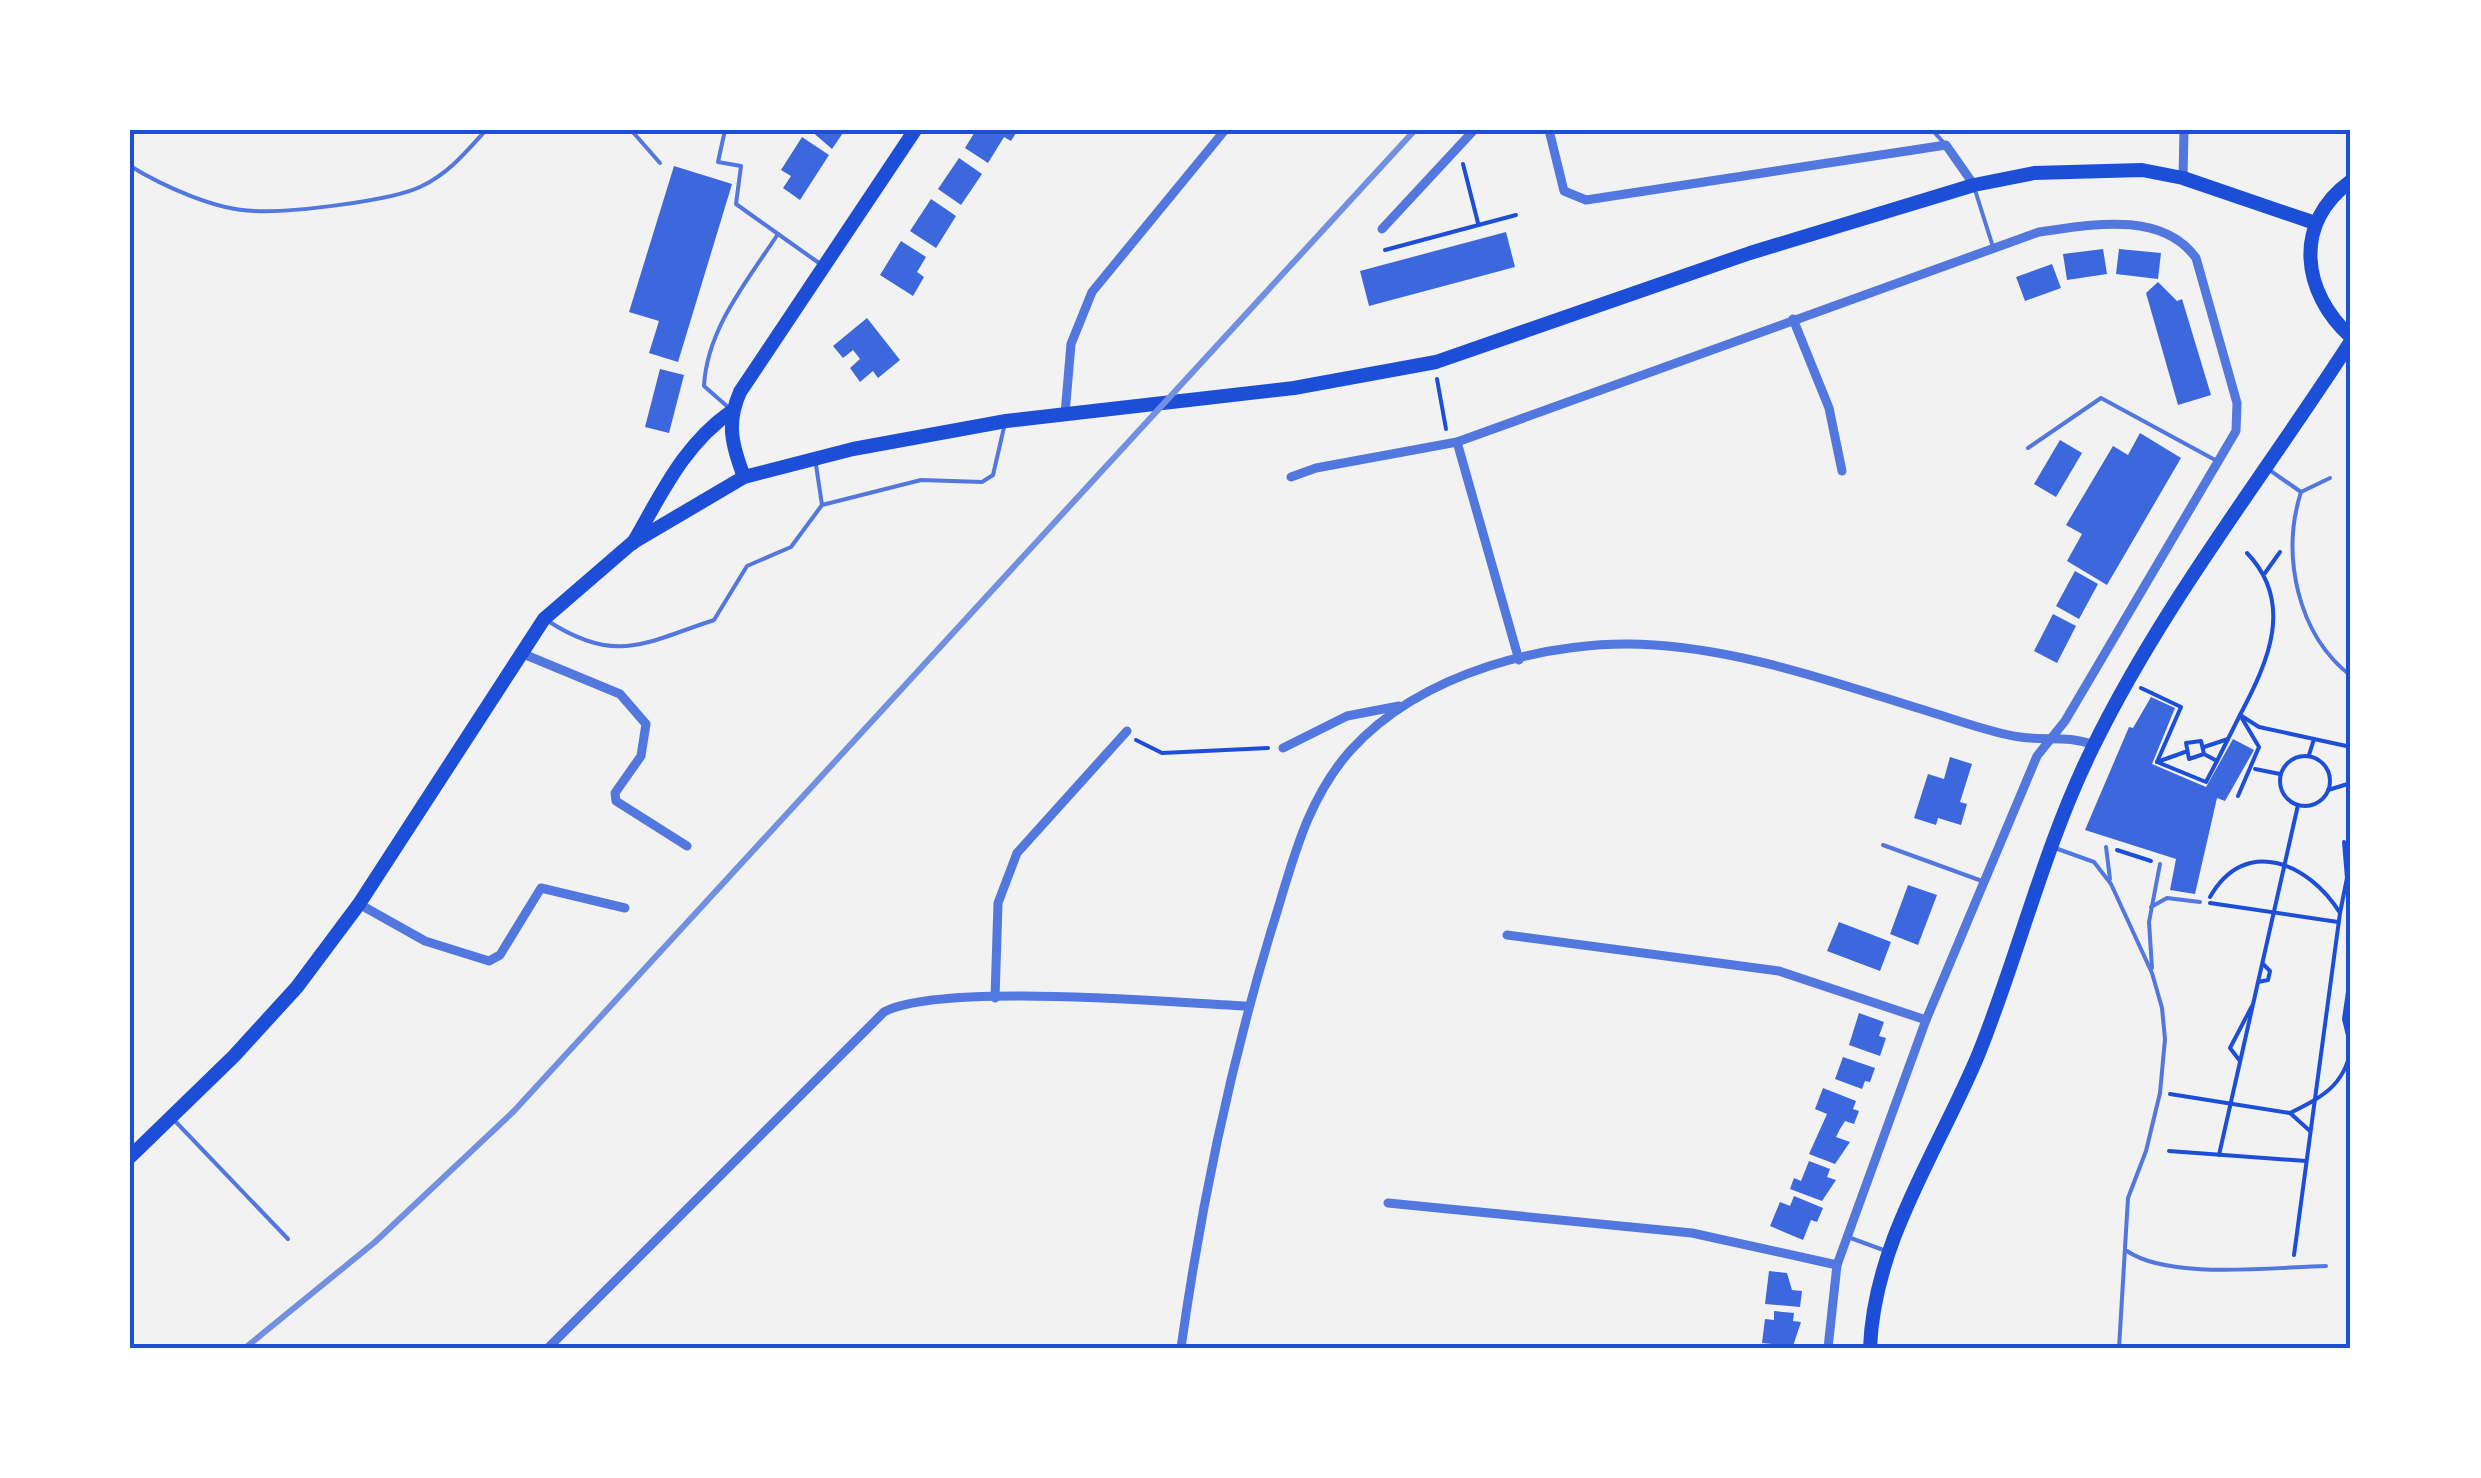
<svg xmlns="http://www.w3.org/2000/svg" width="2481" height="1478" viewBox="0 0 2481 1478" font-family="'Public Sans',sans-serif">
<rect width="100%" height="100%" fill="#f2f2f2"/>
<!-- building -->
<g fill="#3d67dc">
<path d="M 810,130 L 845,130 L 832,149 Z"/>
<path d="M 976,130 L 1018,130 L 1011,141 L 1004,137 L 988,163 L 965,148 Z"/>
<path d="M 802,137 L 829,155 L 800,200 L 783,188 L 791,176 L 781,170 Z"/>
<path d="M 959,158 L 982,174 L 961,205 L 938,189 Z"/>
<path d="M 674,166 L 732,184 L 678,362 L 649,353 L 659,321 L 629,312 Z"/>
<path d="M 931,199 L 956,216 L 936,248 L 910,231 Z"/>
<path d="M 1506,232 L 1515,267 L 1369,306 L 1360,271 Z"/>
<path d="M 901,241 L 926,257 L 917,272 L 924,277 L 913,296 L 880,275 Z"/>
<path d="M 2103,249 L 2107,274 L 2067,280 L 2063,254 Z"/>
<path d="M 2119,249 L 2161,253 L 2158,279 L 2116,274 Z"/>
<path d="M 2052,264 L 2061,288 L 2025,301 L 2016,277 Z"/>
<path d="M 2158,282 L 2177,301 L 2182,299 L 2211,395 L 2178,405 L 2146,293 Z"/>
<path d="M 867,318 L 900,360 L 878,378 L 873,371 L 860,382 L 850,368 L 860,359 L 853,350 L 843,358 L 833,346 Z"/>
<path d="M 660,369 L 684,375 L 669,433 L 645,427 Z"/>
<path d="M 2140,433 L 2181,458 L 2107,585 L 2067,561 L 2082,534 L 2066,525 L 2113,446 L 2128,455 Z"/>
<path d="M 2060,440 L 2082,453 L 2056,497 L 2034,484 Z"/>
<path d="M 2075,571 L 2098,584 L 2079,619 L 2056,606 Z"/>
<path d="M 2053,614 L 2076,626 L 2057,663 L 2034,651 Z"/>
<path d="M 2151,697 L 2175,708 L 2152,764 L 2206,787 L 2233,739 L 2254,750 L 2225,801 L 2217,798 L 2195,894 L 2170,890 L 2176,859 L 2085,830 L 2129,727 L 2133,728 Z"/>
<path d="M 1950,757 L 1972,764 L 1960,802 L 1967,804 L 1961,825 L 1938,818 L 1936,825 L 1914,818 L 1928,774 L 1944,779 Z"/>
<path d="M 1908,885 L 1937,895 L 1918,945 L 1890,934 Z"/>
<path d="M 1839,922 L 1891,942 L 1880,971 L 1827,951 Z"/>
<path d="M 1859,1013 L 1884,1022 L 1879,1036 L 1886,1038 L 1880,1056 L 1849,1045 Z"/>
<path d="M 1843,1057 L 1875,1068 L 1870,1082 L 1865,1081 L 1862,1089 L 1835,1079 Z"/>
<path d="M 1823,1088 L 1856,1101 L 1853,1109 L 1859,1111 L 1854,1124 L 1845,1121 L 1840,1129 L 1836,1137 L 1850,1142 L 1835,1164 L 1809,1154 L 1827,1114 L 1815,1109 Z"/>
<path d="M 1809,1161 L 1830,1169 L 1827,1177 L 1836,1180 L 1822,1201 L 1790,1189 L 1794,1178 L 1801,1181 Z"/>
<path d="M 1794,1196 L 1823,1208 L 1817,1222 L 1811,1220 L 1803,1240 L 1770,1226 L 1780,1202 L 1790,1206 Z"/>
<path d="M 1769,1271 L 1787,1273 L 1792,1290 L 1802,1291 L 1800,1307 L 1765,1304 Z"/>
<path d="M 1774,1311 L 1794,1313 L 1793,1321 L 1801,1322 L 1793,1346 L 1762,1343 L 1765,1319 L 1774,1320 Z"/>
</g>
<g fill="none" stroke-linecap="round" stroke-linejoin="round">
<!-- path -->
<g stroke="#1d4ed8" stroke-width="4">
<path d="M 1463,164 L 1478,223"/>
<path d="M 1385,250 L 1516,215"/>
<path d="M 1437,379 L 1446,429"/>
<path d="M 2265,573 L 2280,552"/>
<path d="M 2141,688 L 2181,707 L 2157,762 L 2206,782 L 2217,761"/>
<path d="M 2314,739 L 2351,747"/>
<path d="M 1136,740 L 1162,753 L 1268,748"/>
<path d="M 2204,747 L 2228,739"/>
<path d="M 2204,754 L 2201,741 L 2186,743 L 2189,759 L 2204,754 L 2217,761 L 2240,715 L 2259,727 L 2314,739 L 2309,755"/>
<circle cx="2305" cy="781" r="25"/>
<path d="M 2157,762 L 2185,752"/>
<path d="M 2255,769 L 2280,774"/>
<path d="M 2328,790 L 2351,783"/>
<path d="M 2238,796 L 2259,747 L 2240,715 C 2268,662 2295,603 2247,553"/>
<path d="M 2117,850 L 2151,861"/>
<path d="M 2210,897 C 2245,835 2309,863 2340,913 L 2294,1255"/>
<path d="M 2210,903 L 2338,922"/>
<path d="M 2340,913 L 2347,878 L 2344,842"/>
<path d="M 2351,971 L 2344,1019 L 2351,1048"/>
<path d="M 2258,982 L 2268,980 L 2270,971 L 2263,964"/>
<path d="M 2240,1061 L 2230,1048 L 2252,1006"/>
<path d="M 2170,1094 L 2290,1113"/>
<path d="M 2310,1131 L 2290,1113 C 2322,1097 2344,1086 2351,1049"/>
<path d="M 2169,1151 L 2306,1161"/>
<path d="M 2219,1155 L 2298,805"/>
</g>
<!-- service -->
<g stroke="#5277de" stroke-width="4">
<path d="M 631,130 L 660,163"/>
<path d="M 725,130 L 718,162 L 741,166 L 736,204 L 778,234"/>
<path d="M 1932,130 L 1946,145"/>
<path d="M 130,166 C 163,186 215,210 254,211 C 288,213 393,201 422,186 C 449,173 466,152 486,130"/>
<path d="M 1975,190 L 1993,247"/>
<path d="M 729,408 L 704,386 C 707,329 747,281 778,234 L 819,263"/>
<path d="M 2028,448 L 2101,398 L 2217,461"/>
<path d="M 816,465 L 822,505"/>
<path d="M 2268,469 L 2301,492 C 2281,555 2297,634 2351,676"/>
<path d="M 2301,492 L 2330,478"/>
<path d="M 548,621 C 616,665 644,643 714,620 L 747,566 L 791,547 L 822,505 L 921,480 L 982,482 L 993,475 L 1005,423"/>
<path d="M 1883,845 L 1982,881"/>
<path d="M 2106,847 L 2110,879"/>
<path d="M 2055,848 L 2094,862 L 2111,884 L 2152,973 L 2162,1008 L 2165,1039 L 2160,1093 L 2146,1151 L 2128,1198 L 2119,1348"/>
<path d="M 2151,907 L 2167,898 L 2200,902"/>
<path d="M 2152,968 L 2149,922 L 2160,864"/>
<path d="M 174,1120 L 288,1239"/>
<path d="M 1848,1237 L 1886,1251"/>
<path d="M 2127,1251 C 2169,1280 2273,1267 2326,1266"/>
</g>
<!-- minor -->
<g stroke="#5277de" stroke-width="9">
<path d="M 1549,130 L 1564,191 L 1586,200 L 1946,145 L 1974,185"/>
<path d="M 2183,178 L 2184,130"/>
<path d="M 1382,229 L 1474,130"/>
<path d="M 1793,319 L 1829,408 L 1842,471"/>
<path d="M 1065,414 L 1071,344 L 1092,292 L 1225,130"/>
<path d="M 1457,442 L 1519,660"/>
<path d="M 1291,477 L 1316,468 L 1457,442 L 2039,232 C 2090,225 2161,210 2196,258 L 2237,403 L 2236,431 L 2065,721 L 2037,756 L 1926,1020 L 1837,1265 L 1828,1348"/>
<path d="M 521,653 L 620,694 L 646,724 L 641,756 L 615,793 L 616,801 L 687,846"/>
<path d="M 1283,748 L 1347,716 L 1399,706"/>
<path d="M 359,904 L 425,941 L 489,961 L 500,955 L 541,888 L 625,908"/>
<path d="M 1507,935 L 1779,971 L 1926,1020"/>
<path d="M 995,998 L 998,903 L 1017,853 L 1127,731"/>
<path d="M 1388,1203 L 1692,1233 L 1837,1265"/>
<path d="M 548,1348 L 884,1012 C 941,982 1174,1003 1248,1006"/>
<path d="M 1181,1348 C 1201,1205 1230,1066 1272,928 C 1292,865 1305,802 1350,751 C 1421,672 1551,638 1654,645 C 1750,651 1848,687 1940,715 C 1966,723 1993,733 2020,737 C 2046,741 2068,735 2094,745"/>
</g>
<!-- primary -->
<g stroke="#1d4ed8" stroke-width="14">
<path d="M 2351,181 C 2292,223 2302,293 2351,337"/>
<path d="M 744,477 C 732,445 726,424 740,392 L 915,130"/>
<path d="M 633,543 C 662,493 684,444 732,411"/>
<path d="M 130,1157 L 234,1056 L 297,987 L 359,904 L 544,619 L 632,543 L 744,477 L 853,449 L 1006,421 L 1294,388 L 1436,362 L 1750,253 L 1974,185 L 2034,173 L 2142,170 L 2183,178 L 2315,223"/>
<path d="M 1870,1348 C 1874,1241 1939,1150 1979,1053 C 2019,953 2044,847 2092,749 C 2162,605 2264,476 2351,341"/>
</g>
<!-- rail -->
<path stroke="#7290e2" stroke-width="6" d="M 245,1348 L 375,1242 L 514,1111 L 1415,130"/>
</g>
<!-- border -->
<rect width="2481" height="1478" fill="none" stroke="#ffffff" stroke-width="265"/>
<rect x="132" y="132" width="2216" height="1214" fill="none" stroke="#1d4ed8" stroke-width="4"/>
</svg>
